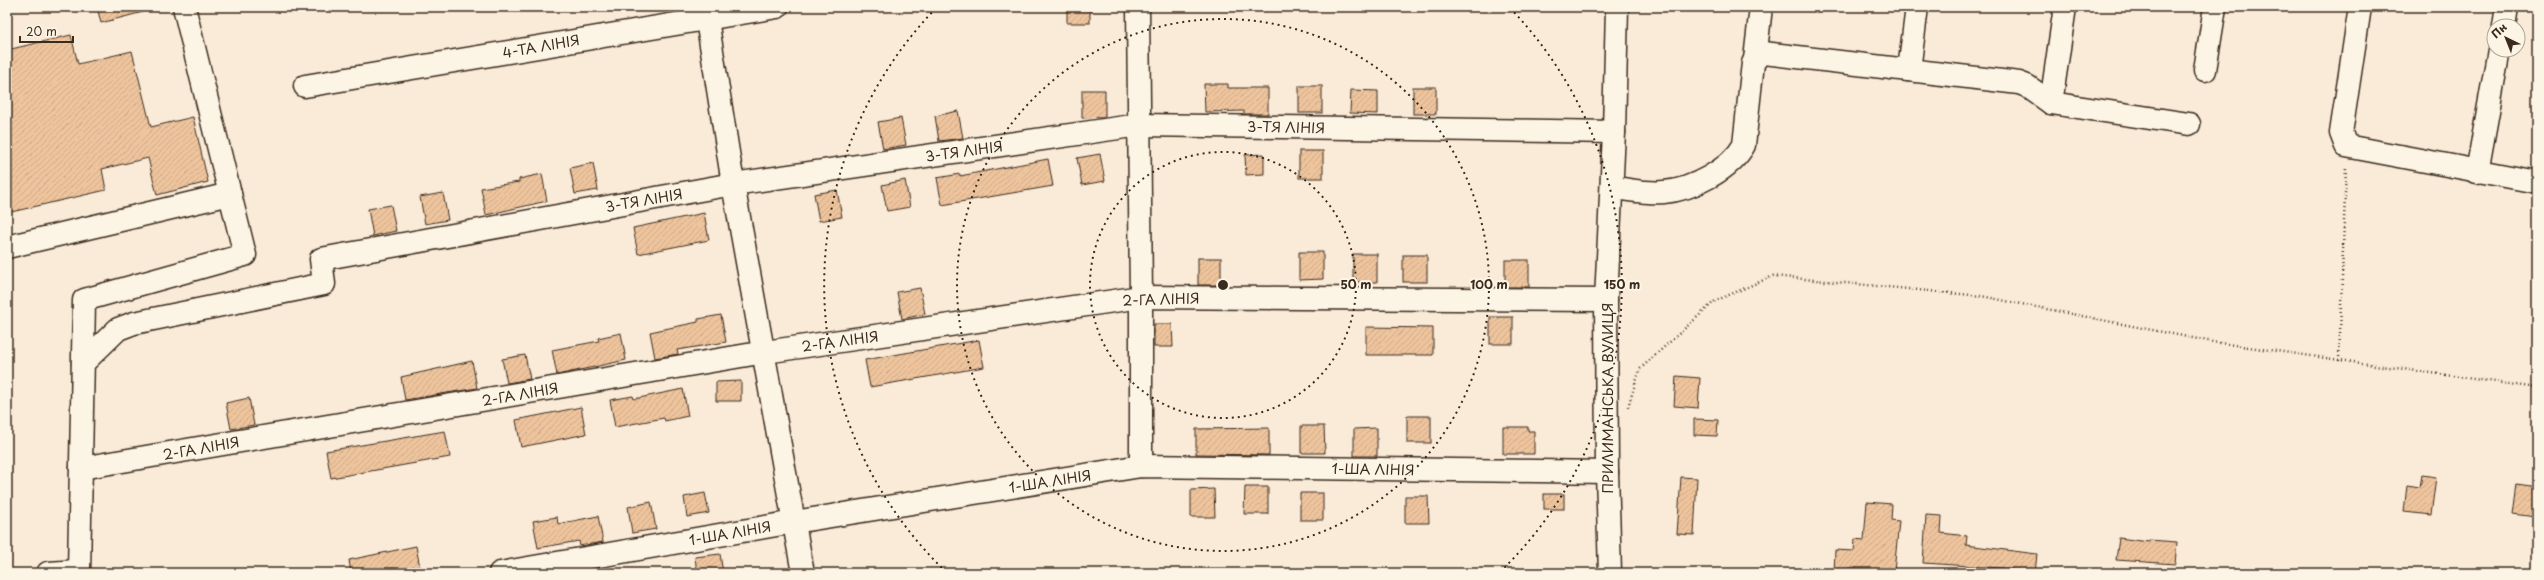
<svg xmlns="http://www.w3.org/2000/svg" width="2544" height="580" viewBox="0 0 2544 580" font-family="'Playpen Sans',sans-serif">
<defs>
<pattern id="building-hatch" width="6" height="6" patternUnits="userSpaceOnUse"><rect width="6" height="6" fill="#eec49d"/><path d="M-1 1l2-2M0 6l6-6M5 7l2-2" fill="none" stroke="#cda987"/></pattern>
</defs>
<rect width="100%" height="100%" fill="#f9ebd7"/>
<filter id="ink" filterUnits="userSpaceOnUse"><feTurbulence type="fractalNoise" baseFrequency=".025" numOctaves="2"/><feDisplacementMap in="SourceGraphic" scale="8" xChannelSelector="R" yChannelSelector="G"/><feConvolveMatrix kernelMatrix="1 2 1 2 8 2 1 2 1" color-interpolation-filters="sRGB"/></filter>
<g filter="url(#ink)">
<!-- building -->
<g fill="url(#building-hatch)" stroke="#3b2a1e">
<path d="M 97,7 L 142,7 L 143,12 L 101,23 Z"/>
<rect x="1067" y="7" width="23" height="16"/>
<path d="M 71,35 L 78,64 L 132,51 L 151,127 L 193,117 L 208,182 L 157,195 L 148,158 L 102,169 L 106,190 L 7,213 L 7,50 Z"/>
<path d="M 1204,84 L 1228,84 L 1228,88 L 1268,88 L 1268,114 L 1244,114 L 1244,111 L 1205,112 Z"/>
<rect x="1299" y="86" width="23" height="27"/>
<rect x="1413" y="87" width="23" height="27"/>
<path d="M 1082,90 L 1105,90 L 1105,117 L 1082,118 Z"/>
<path d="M 1351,90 L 1378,91 L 1378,114 L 1350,113 Z"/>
<path d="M 958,111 L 963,138 L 939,141 L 935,116 Z"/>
<path d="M 901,118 L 906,145 L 883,149 L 878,122 Z"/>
<rect x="1299" y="151" width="24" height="27"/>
<path d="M 1100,154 L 1105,181 L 1082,185 L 1077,158 Z"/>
<path d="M 1264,154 L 1264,174 L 1246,175 L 1245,155 Z"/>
<path d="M 1048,159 L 1053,186 L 942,205 L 937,178 L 960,174 L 960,176 Z"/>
<path d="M 593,163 L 598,190 L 575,194 L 570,168 Z"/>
<path d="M 542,174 L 547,201 L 486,215 L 481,188 L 519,182 L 519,179 Z"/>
<path d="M 905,180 L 910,207 L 887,211 L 882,185 Z"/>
<path d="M 837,190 L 842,217 L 819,221 L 814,194 Z"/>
<path d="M 443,193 L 448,220 L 425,224 L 420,197 Z"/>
<path d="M 391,205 L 396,231 L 373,236 L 368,209 Z"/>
<path d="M 704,213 L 709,240 L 638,254 L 633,228 Z"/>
<path d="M 1299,252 L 1323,252 L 1323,279 L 1299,280 Z"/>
<rect x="1353" y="254" width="24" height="28"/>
<rect x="1403" y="255" width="24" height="27"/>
<rect x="1198" y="258" width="23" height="27"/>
<rect x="1505" y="260" width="24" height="27"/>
<path d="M 920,288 L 925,314 L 902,319 L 897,292 Z"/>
<path d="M 721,315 L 726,342 L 677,350 L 678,354 L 655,358 L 650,332 L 698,322 L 698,319 Z"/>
<rect x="1490" y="317" width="23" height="27"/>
<path d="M 1154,324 L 1172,324 L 1173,347 L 1154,347 Z"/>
<path d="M 1366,327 L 1433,328 L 1433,355 L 1366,355 Z"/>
<path d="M 621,333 L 626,360 L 557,375 L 552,350 L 599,341 L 598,338 Z"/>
<path d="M 979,340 L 984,367 L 870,387 L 865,360 Z"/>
<path d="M 525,355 L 530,379 L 507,383 L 502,359 Z"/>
<path d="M 472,361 L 477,388 L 405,400 L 401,377 Z"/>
<path d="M 1676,376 L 1700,378 L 1698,408 L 1674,406 Z"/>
<path d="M 741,381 L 741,401 L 716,401 L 716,382 Z"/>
<path d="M 683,389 L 688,416 L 665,421 L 664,418 L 615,427 L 610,400 L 633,396 L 634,399 Z"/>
<path d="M 249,398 L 254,425 L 231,429 L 226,403 Z"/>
<path d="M 581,407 L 586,434 L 521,447 L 516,420 Z"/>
<rect x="1407" y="416" width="24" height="27"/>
<path d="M 1694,419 L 1718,420 L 1717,436 L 1694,435 Z"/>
<path d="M 1301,426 L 1324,426 L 1325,453 L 1301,453 Z"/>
<path d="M 1503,427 L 1528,427 L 1528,431 L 1534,431 L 1534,454 L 1503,454 Z"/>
<path d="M 1269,428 L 1269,455 L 1196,454 L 1196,429 Z"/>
<path d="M 1377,428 L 1377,456 L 1354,456 L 1354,429 Z"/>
<path d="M 445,431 L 450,457 L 331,478 L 326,451 Z"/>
<path d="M 2422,475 L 2436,477 L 2431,515 L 2404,512 L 2407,485 L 2420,487 Z"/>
<path d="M 1681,477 L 1697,478 L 1694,535 L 1677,534 Z"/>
<path d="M 2517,484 L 2537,487 L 2535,517 L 2513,514 Z"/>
<path d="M 1245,487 L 1268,487 L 1268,514 L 1244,514 Z"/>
<path d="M 1214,489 L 1215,517 L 1191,517 L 1191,490 Z"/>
<path d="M 705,493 L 709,513 L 687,517 L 684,497 Z"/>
<rect x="1300" y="493" width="23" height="27"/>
<rect x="1544" y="494" width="20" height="15"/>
<path d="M 1405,496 L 1428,496 L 1429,523 L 1405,523 Z"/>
<path d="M 651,502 L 656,529 L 632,533 L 628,507 Z"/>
<path d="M 1867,502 L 1892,504 L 1891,520 L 1899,521 L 1894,572 L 1848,568 L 1848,573 L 1834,573 L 1835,550 L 1854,551 L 1855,539 L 1864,540 Z"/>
<path d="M 1926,515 L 1942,516 L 1941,533 L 1967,536 L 1966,545 L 2037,554 L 2035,573 L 2001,568 L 1923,563 Z"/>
<path d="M 598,516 L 603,542 L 580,546 L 579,541 L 538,548 L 533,521 L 557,517 L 558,524 Z"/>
<path d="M 2119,538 L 2149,542 L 2149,540 L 2177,542 L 2175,564 L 2116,560 Z"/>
<path d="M 416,546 L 421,573 L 351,573 L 349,560 Z"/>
<path d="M 720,554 L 723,573 L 697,573 L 695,557 Z"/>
</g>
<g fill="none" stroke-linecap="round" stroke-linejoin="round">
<defs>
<g id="minor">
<path d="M 705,7 L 733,184 L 803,573"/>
<path d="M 1138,7 L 1141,297 L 1141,466"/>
<path d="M 2360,7 L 2341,133 L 2346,146 L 2537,182"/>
<path d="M 2504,26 L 2507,7"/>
<path d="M 1755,59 L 1761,7"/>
<path d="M 1909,70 L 1917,7"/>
<path d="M 2205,70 L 2215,7"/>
<path d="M 305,86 L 777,7"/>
<path d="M 2051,103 L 2065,7"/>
<path d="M 2477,172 L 2499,50"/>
<path d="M 1612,188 C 1628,189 1647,194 1664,192 C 1692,190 1731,169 1744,145 L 1753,63 L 1759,55 L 1764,53 L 2019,83 L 2027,86 L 2051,103 L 2189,124"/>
<path d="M 7,247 L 230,194"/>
<path d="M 83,363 L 118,329 L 134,323 L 324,284 L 321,259 L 733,184 L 1139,125 L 1614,132"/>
<path d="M 81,468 L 765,352 L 1141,297 L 1606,300"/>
<path d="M 48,573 L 79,571"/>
<path d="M 79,573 L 84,300 L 245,255 L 184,7"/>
<path d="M 500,573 L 794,522 L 1141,466 L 1607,472"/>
<path d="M 1610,573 L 1607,472 L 1606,300 L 1614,132 L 1617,7"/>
</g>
</defs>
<!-- minor casing -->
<use href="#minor" stroke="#3b2a1e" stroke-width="25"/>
<!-- path -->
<g stroke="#3b2a1e" stroke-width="2.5" stroke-dasharray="1 3" stroke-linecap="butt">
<path d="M 2339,361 L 2346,166"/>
<path d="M 1628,407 L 1640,369 L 1715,301 L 1773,276 L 1981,296 L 2213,342 L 2537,388"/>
</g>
<!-- minor -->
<use href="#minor" stroke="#fcf5e5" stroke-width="22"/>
</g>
</g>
<!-- distance rings -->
<g fill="none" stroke="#3b2a1e" stroke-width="2" stroke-dasharray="2 4">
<circle cx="1223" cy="285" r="133"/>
<circle cx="1223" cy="285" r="266"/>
<path d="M946 572A399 399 0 0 1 936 8M1510 8A399 399 0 0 1 1500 572"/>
</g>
<g text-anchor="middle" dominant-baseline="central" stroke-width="4" stroke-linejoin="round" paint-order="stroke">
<!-- street labels -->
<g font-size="14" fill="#3b2a1e" stroke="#fcf5e5">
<text transform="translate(541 46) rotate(-10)">4-ТА ЛІНІЯ</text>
<text transform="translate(1286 127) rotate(1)">3-ТЯ ЛІНІЯ</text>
<text transform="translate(964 151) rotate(-8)">3-ТЯ ЛІНІЯ</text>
<text transform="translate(644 200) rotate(-10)">3-ТЯ ЛІНІЯ</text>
<text transform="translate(1161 299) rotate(-2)">2-ГА ЛІНІЯ</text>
<text transform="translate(840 341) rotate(-8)">2-ГА ЛІНІЯ</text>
<text transform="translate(520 394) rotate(-10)">2-ГА ЛІНІЯ</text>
<text transform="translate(1607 398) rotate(-90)">ПРИЛИМАНСЬКА ВУЛИЦЯ</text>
<text transform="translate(201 448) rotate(-10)">2-ГА ЛІНІЯ</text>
<text transform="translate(1373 469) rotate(1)">1-ША ЛІНІЯ</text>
<text transform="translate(1050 481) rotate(-9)">1-ША ЛІНІЯ</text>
<text transform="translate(730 533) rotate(-10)">1-ША ЛІНІЯ</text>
</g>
</g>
<circle cx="1223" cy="285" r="6" fill="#3b2a1e" stroke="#fcf5e5" stroke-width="2"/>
<g font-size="12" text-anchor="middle" font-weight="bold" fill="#3b2a1e" stroke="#fcf5e5" stroke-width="4" stroke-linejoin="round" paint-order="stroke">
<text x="1356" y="289">50 m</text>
<text x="1489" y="289">100 m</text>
<text x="1622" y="289">150 m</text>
</g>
<!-- margin -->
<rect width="2544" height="580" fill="none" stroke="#fcf5e5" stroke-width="24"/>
<rect x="12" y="12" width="2520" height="556" fill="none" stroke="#3b2a1e" stroke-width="1.5" filter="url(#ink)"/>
<!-- north arrow -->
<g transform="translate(2506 38) rotate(317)"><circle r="19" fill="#fcf5e5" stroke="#afa495"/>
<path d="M0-3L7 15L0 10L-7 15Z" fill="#3b2a1e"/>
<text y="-6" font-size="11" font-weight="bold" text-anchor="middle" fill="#3b2a1e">Пн</text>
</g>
<!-- scale -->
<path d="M20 36v6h53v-6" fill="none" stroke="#3b2a1e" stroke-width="2"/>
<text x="26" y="36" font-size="12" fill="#3b2a1e" stroke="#fcf5e5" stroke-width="3" paint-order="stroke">20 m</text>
</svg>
